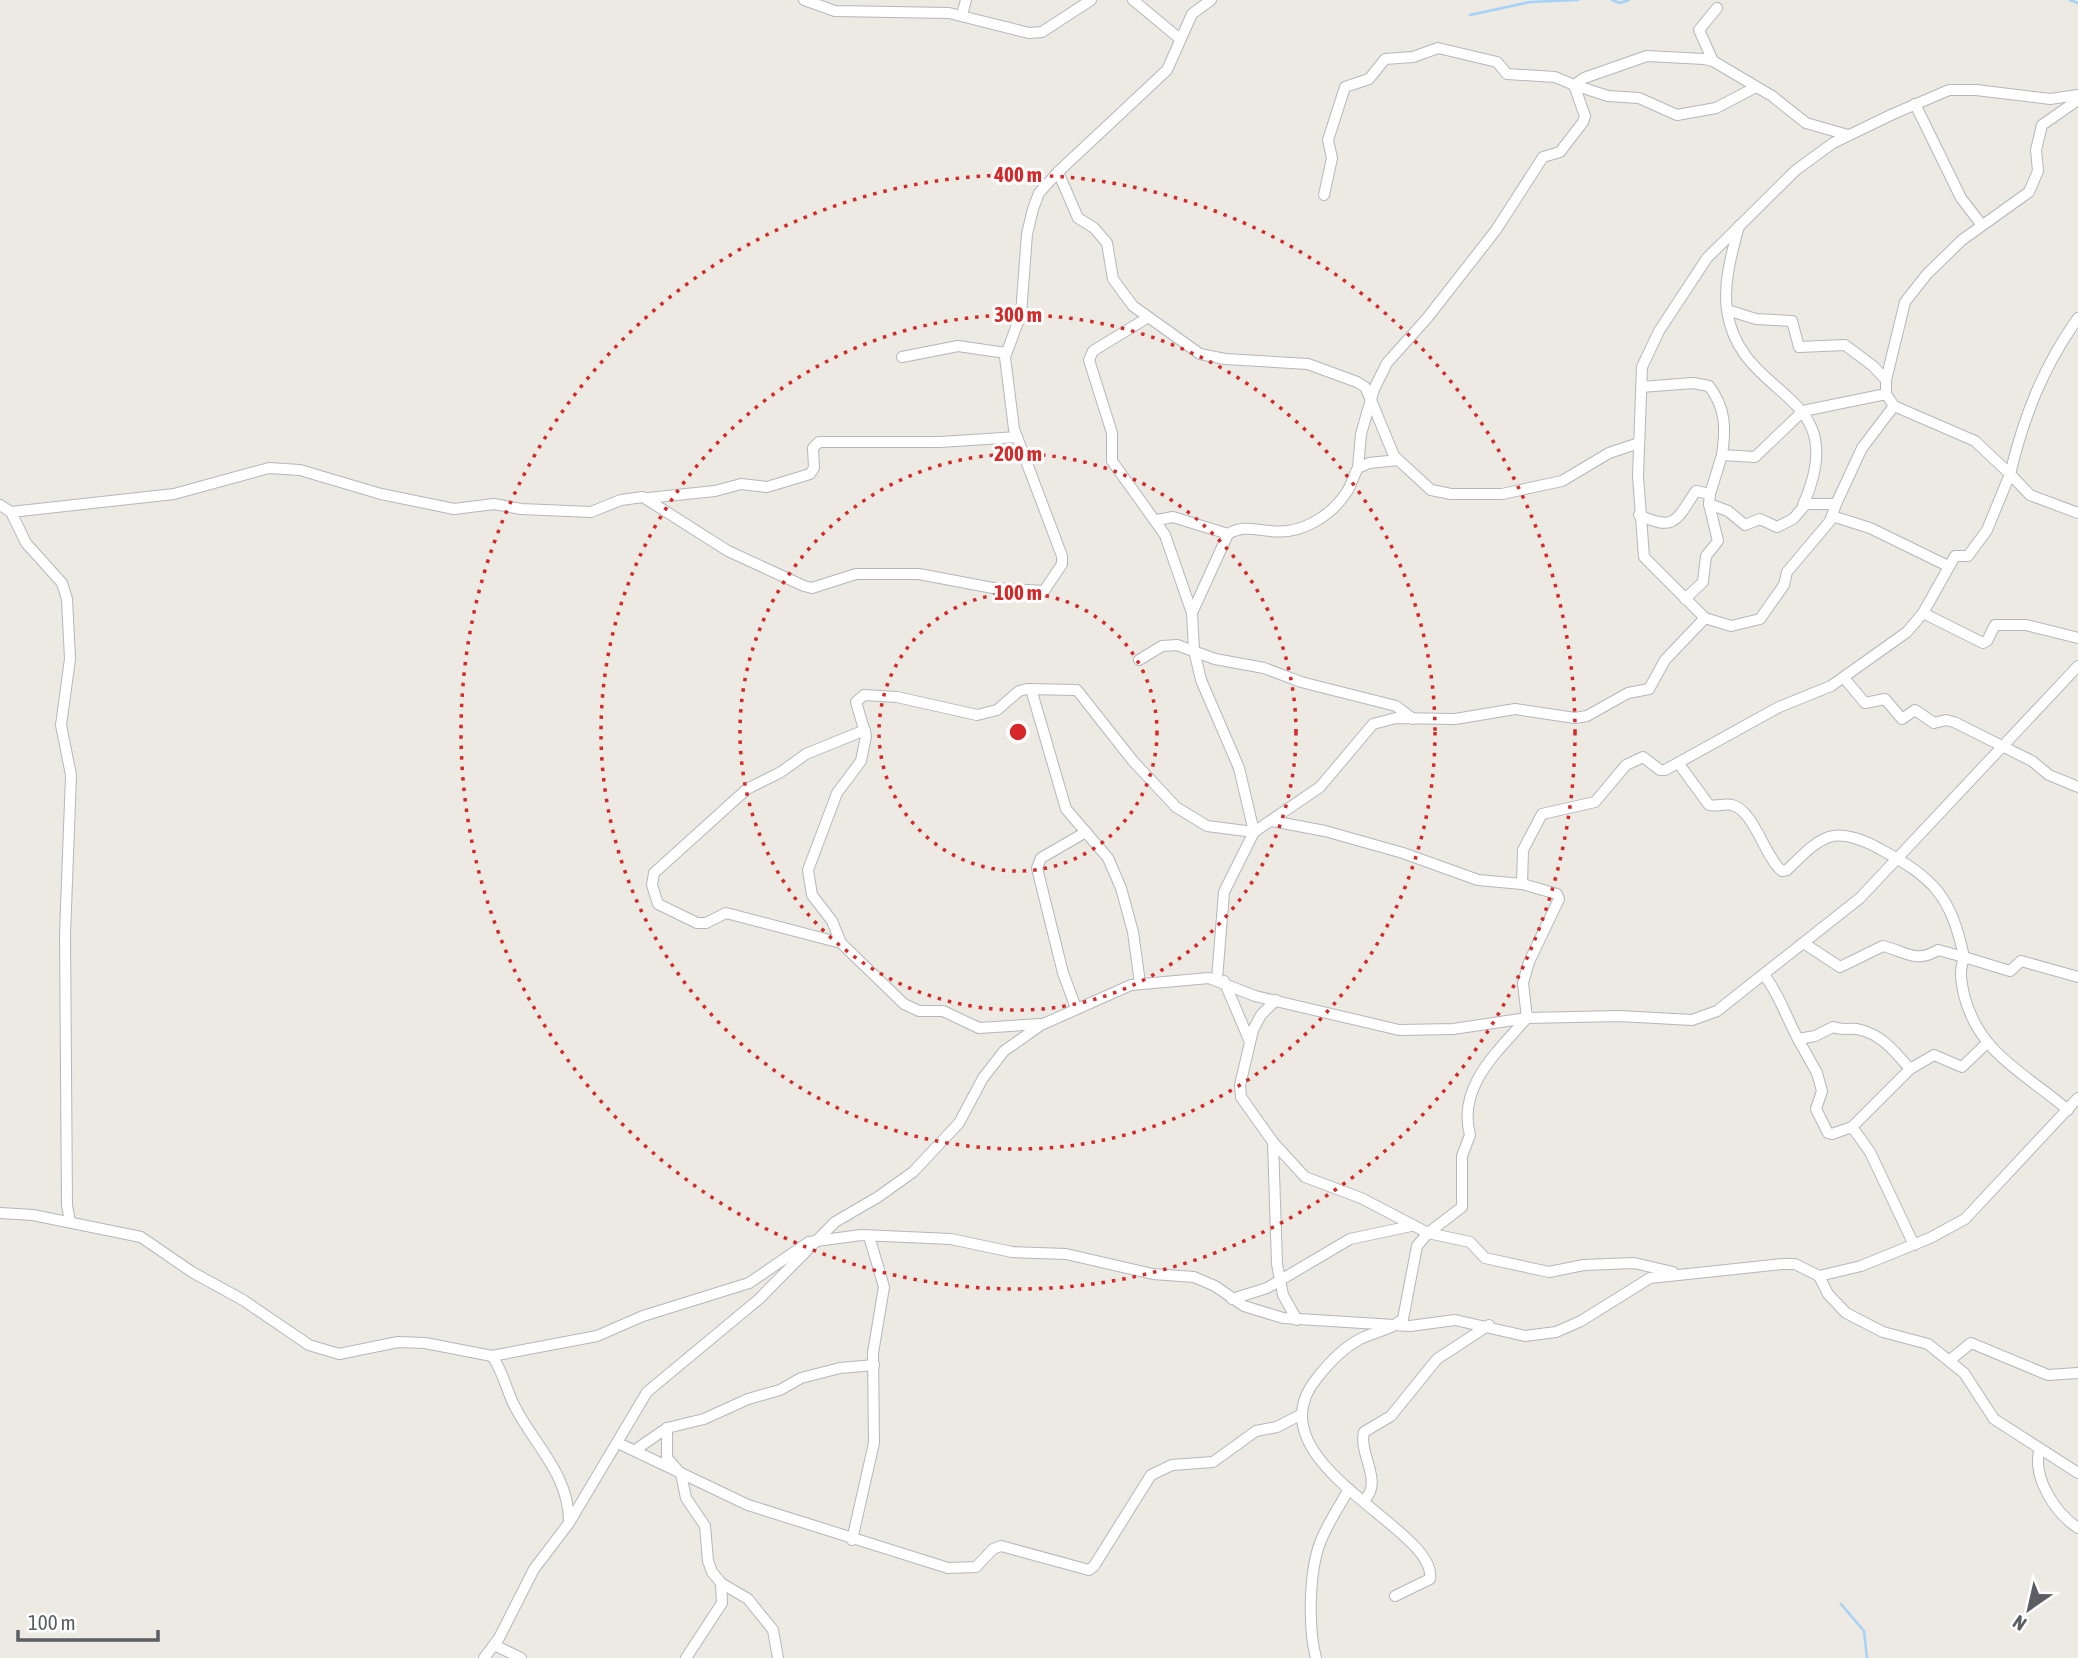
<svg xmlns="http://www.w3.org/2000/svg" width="2078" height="1658" viewBox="0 0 2078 1658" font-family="'Asap Condensed',sans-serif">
<rect width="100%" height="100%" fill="#eceae2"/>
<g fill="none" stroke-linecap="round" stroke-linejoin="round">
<!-- stream -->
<g stroke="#a6d2f7" stroke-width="2.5">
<path d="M 1612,0 L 1620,3 L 1629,0"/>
<path d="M 2070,0 L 2078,3"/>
<path d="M 1470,15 L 1530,2 L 1578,0"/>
<path d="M 1841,1604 L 1864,1631 L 1867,1658"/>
</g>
<defs>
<g id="minor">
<path d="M 804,0 L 835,11 L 949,13 L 1029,33 L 1042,32 L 1091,0"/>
<path d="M 1133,0 L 1180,39"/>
<path d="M 962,15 L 966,0"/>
<path d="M 1713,61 L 1699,30 L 1717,8"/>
<path d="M 1574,85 L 1608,96 L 1639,98 L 1677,115 L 1716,108 L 1756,87"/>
<path d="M 1915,104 L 1961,198 L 1981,224"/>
<path d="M 1058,172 L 1078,218 L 1094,228 L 1107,243 L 1113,279 L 1133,306 L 1200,354 L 1225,359 L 1308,364 L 1357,382 L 1365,387 L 1371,400 L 1394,456 L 1431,490 L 1451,494 L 1502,494 L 1562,481 L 1609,453 L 1639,443"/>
<path d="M 1324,195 L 1332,158 L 1328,140 L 1345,87 L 1369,79 L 1385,59 L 1413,57 L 1438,48 L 1497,62 L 1507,74 L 1555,77 L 1574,85 L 1584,78 L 1647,56 L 1704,59 L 1713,61 L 1772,96 L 1806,123 L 1848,135"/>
<path d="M 1739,226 C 1732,252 1723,283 1727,310 C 1740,403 1855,388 1803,505"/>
<path d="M 1727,310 L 1756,319 L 1792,321 L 1799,347 L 1845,345 L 1873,366 L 1886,380 L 1886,394 L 1894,406 L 1975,441 L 2010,474 L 1987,530 L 1968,556 L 1955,556 L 1923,613"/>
<path d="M 1147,318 L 1093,351 L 1089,360 L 1112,433 L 1112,461 L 1165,535 L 1192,613"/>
<path d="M 2078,318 C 2043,367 2024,416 2010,474 L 2030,495 L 2078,513"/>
<path d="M 902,357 L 958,346 L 1006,353"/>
<path d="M 1886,380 L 1905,302 L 1927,274 L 1962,240 L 2029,192 L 2038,171 L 2036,150 L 2042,125 L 2078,100"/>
<path d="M 1641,387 L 1693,383 L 1709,386 C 1726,408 1726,429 1722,455"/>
<path d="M 1358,468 L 1361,434 L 1374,389 L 1387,363 L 1428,317 L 1496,230 L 1543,157 L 1560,152 L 1583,122 L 1585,116 L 1574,85"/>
<path d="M 1710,494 L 1709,504 L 1728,511 L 1745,525 L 1760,519 L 1777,527 L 1793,519 L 1806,504 L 1836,504 L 1862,448 L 1894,406"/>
<path d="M 648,498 L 715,491 L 741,484 L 767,487 L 810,474 L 814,468 L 813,448 L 819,442 L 940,442 L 1017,437"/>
<path d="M 0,505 L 11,512 L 26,543 L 62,583 L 67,599 L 70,659 L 61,725 L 71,775 L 65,934 L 67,1205 L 70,1222"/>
<path d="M 11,512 L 174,494 L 269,468 L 300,470 L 381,494 L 454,509 L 494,504 L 521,509 L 591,512 L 621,500 L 643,497 L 728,551 L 804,586 L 812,588 L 856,574 L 919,574 L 993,588 L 1044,591 L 1062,564 L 1062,556 L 1014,429 L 1005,357 L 1021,314 L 1027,234 L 1033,209 L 1039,193 L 1058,172 L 1167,70 L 1192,14 L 1211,0"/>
<path d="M 1639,515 C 1676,532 1676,520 1696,491 L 1710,494 L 1722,455 L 1755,457 L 1803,411 L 1886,394"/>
<path d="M 1832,516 L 1870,528 L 1948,566"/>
<path d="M 1157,520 L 1173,517 L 1228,534"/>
<path d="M 1685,599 L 1703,582 L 1706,556 L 1718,541 L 1709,504"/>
<path d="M 1705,618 L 1731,626 L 1760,619 L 1784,585 L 1787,572 L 1830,521 L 1836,504"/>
<path d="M 1139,660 L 1162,646 L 1177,645 L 1215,659 L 1264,668 L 1301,682 L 1396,706 L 1413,719"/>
<path d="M 1844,678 L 1865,703 L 1885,699 L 1902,719 L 1915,710 L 1934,723 L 1946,720 L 1954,722 L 2032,761 L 2049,775 L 2078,787"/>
<path d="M 1031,689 L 1066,809 L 1108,858 L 1121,888 L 1133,932 L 1140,983"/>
<path d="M 865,730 L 806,754 L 781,772 L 747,789 L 654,873 L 652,885 L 658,904 L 697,923 L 706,923 L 726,913 L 841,943 L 904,1004 L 919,1011 L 943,1011 L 979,1028 L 1040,1024"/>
<path d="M 1679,764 L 1709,805 C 1717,807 1725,803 1732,805 C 1754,810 1765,858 1782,871 L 1787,870 C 1799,859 1812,843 1829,837 C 1844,832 1866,841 1880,849 C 1934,878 1951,896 1964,957 L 2010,971 L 2021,961 L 2078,977"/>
<path d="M 1272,821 L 1325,831 L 1403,853 L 1478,880 L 1522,884 L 1557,894 L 1559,899 L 1529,962 L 1523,983 L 1527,1018 C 1497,1052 1457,1087 1470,1135 L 1462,1156 L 1462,1207 L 1428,1233 L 1417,1246 L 1403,1319 C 1391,1330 1374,1332 1360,1339 C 1343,1348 1328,1364 1317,1378 C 1248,1463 1439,1528 1430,1579 L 1395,1596"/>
<path d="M 1522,884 L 1523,850 L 1542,814 L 1595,802 L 1626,765 L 1643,757 L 1660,770 L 1665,770 L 1779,707 L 1831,686 L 1907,632 L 1923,613 L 1983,643 L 1987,641 L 1995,625 L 2026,625 L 2078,638"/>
<path d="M 841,943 L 832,921 L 812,895 L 808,870 L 837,793 L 861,761 L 866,736 L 856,702 L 864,695 L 897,697 L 977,715 L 997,710 L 1019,691 L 1027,689 L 1077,690 L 1133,761 L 1176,807 L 1207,826 L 1254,832 L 1239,768 L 1201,680 L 1194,650 L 1192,613 L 1228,534 C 1243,525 1255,530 1271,531 C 1300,535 1330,517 1346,493 C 1352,485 1353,476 1358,468 L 1369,463 L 1398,460"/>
<path d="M 1805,944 L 1840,967 L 1883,946 C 1905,951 1915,964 1938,950 L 1964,957 C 1959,972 1961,980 1964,995 C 1979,1054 2025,1073 2068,1110"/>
<path d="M 1765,976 C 1780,996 1786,1017 1798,1039 L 1815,1036 L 1833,1027 C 1844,1031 1851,1027 1861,1030 C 1882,1035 1896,1053 1910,1069 L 1852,1127 L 1870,1152 L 1914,1245"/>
<path d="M 1217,979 L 1224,892 L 1254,832 L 1320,787 L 1373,724 L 1396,718 L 1455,719 L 1515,709 L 1575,718 L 1587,716 L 1628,693 L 1649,689 L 1665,660 L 1705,618 L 1644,557 L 1638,476 L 1642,367 L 1659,331 L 1707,258 L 1796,170 L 1833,143 L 1893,114 L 1949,90 L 1976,90 L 2050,99 L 2078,95"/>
<path d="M 1224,981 L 1250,1042"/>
<path d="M 1276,1000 L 1261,1015 L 1253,1030 L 1240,1085 L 1241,1097 L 1273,1142 L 1305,1177 L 1361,1198 L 1428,1233 L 1470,1242 L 1485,1258 L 1549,1272 L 1584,1265 L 1634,1263 L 1673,1272"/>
<path d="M 1076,1008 L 1063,973 L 1037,868 L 1041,858 L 1086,832"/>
<path d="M 1798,1039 L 1817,1073 L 1822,1091 L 1816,1109 L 1828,1133 L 1832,1134 L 1852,1127"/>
<path d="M 1910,1069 L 1934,1055 L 1962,1067 L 1987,1043"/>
<path d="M 1273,1142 L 1277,1264 L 1283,1295 L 1297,1320"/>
<path d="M 0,1213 L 33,1215 L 141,1237 L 192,1272 L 243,1300 L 309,1345 L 339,1354 L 398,1342 L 425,1343 L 492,1356 L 597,1336 L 643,1316 L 749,1283 L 809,1242 L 861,1235 L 951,1239 L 1012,1252 L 1066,1254 L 1153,1274 L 1194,1277 L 1215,1286 L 1244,1306 L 1283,1318 L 1410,1326 L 1455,1320 L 1525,1336 L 1556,1332 L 1581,1321 L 1650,1278 L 1782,1264 L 1795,1264 L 1819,1276 L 1861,1266 L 1930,1238 L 1965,1219 L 2078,1098"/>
<path d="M 1819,1276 L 1828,1294 L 1846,1313 L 1883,1332 L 1928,1344 L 1964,1373 L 1994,1419 L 2078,1473"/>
<path d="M 1232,1299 L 1267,1288 L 1350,1239 L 1411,1226"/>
<path d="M 492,1356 C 503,1371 506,1389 514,1405 C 534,1445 569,1474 569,1522"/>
<path d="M 1950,1360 L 1971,1343 L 2048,1375 L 2078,1373"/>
<path d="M 667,1428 L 667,1458 L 681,1474 L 686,1498 L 705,1526 L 708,1561 L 712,1572 L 721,1583 L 748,1599 L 773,1630 L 778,1658"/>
<path d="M 618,1443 L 748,1505 L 948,1568 L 976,1567 L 993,1549 L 1001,1546 L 1089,1570 L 1094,1566 L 1151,1475 L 1172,1465 L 1213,1462 L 1256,1431 L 1277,1427 L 1300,1415"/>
<path d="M 635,1450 L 667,1428 L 704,1419 L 748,1399 L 780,1390 L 801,1378 L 840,1368 L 874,1365"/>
<path d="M 2039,1451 C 2033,1478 2055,1513 2078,1528"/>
<path d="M 1363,1501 C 1385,1483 1358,1454 1364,1432 L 1391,1416 L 1437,1359 L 1489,1325"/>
<path d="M 852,1540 L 874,1443 L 873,1353 L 884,1287 L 869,1236"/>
<path d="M 494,1645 L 521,1658"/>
<path d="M 484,1658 L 499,1638 L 534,1569 L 569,1523 L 647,1392 L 759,1299 L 835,1222 L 878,1197 L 913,1172 L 959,1123 L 983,1078 L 1004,1051 L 1041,1025 L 1131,985 L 1209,978 L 1255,996 L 1399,1030 L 1453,1029 L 1527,1018 L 1619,1016 L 1692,1020 L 1717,1011 L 1860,898 L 2078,666"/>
<path d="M 686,1658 L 722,1603 L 721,1583"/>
<path d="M 1316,1658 C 1308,1628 1309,1572 1320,1543 C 1327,1524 1339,1507 1349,1489"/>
</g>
</defs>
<!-- minor casing -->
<use href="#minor" stroke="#b4b7bb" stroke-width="12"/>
<!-- minor -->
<use href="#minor" stroke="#fff" stroke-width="10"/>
</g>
<!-- distance rings -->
<g fill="none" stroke="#d62828" stroke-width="3.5" stroke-dasharray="3.5 7">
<circle cx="1018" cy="732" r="139"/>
<circle cx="1018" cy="732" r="278"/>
<circle cx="1018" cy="732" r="417"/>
<circle cx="1018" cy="732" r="557"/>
</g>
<circle cx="1018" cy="732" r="10" fill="#d62828" stroke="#fff" stroke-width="3.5"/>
<g font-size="21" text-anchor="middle" font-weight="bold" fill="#d62828" stroke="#fff" stroke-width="6" stroke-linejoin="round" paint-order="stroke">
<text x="1018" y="182">400 m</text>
<text x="1018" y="322">300 m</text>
<text x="1018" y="461">200 m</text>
<text x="1018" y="600">100 m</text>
</g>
<!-- north arrow -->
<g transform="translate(2029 1609) rotate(214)" stroke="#ffffff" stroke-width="5" paint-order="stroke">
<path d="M0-5L12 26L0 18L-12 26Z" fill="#5a5d61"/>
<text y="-10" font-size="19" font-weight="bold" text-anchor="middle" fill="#5a5d61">N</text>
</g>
<!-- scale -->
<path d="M18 1630v10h140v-10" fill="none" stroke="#5a5d61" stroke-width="3.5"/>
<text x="28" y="1630" font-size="21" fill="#5a5d61" stroke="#ffffff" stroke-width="5" paint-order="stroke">100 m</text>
</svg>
